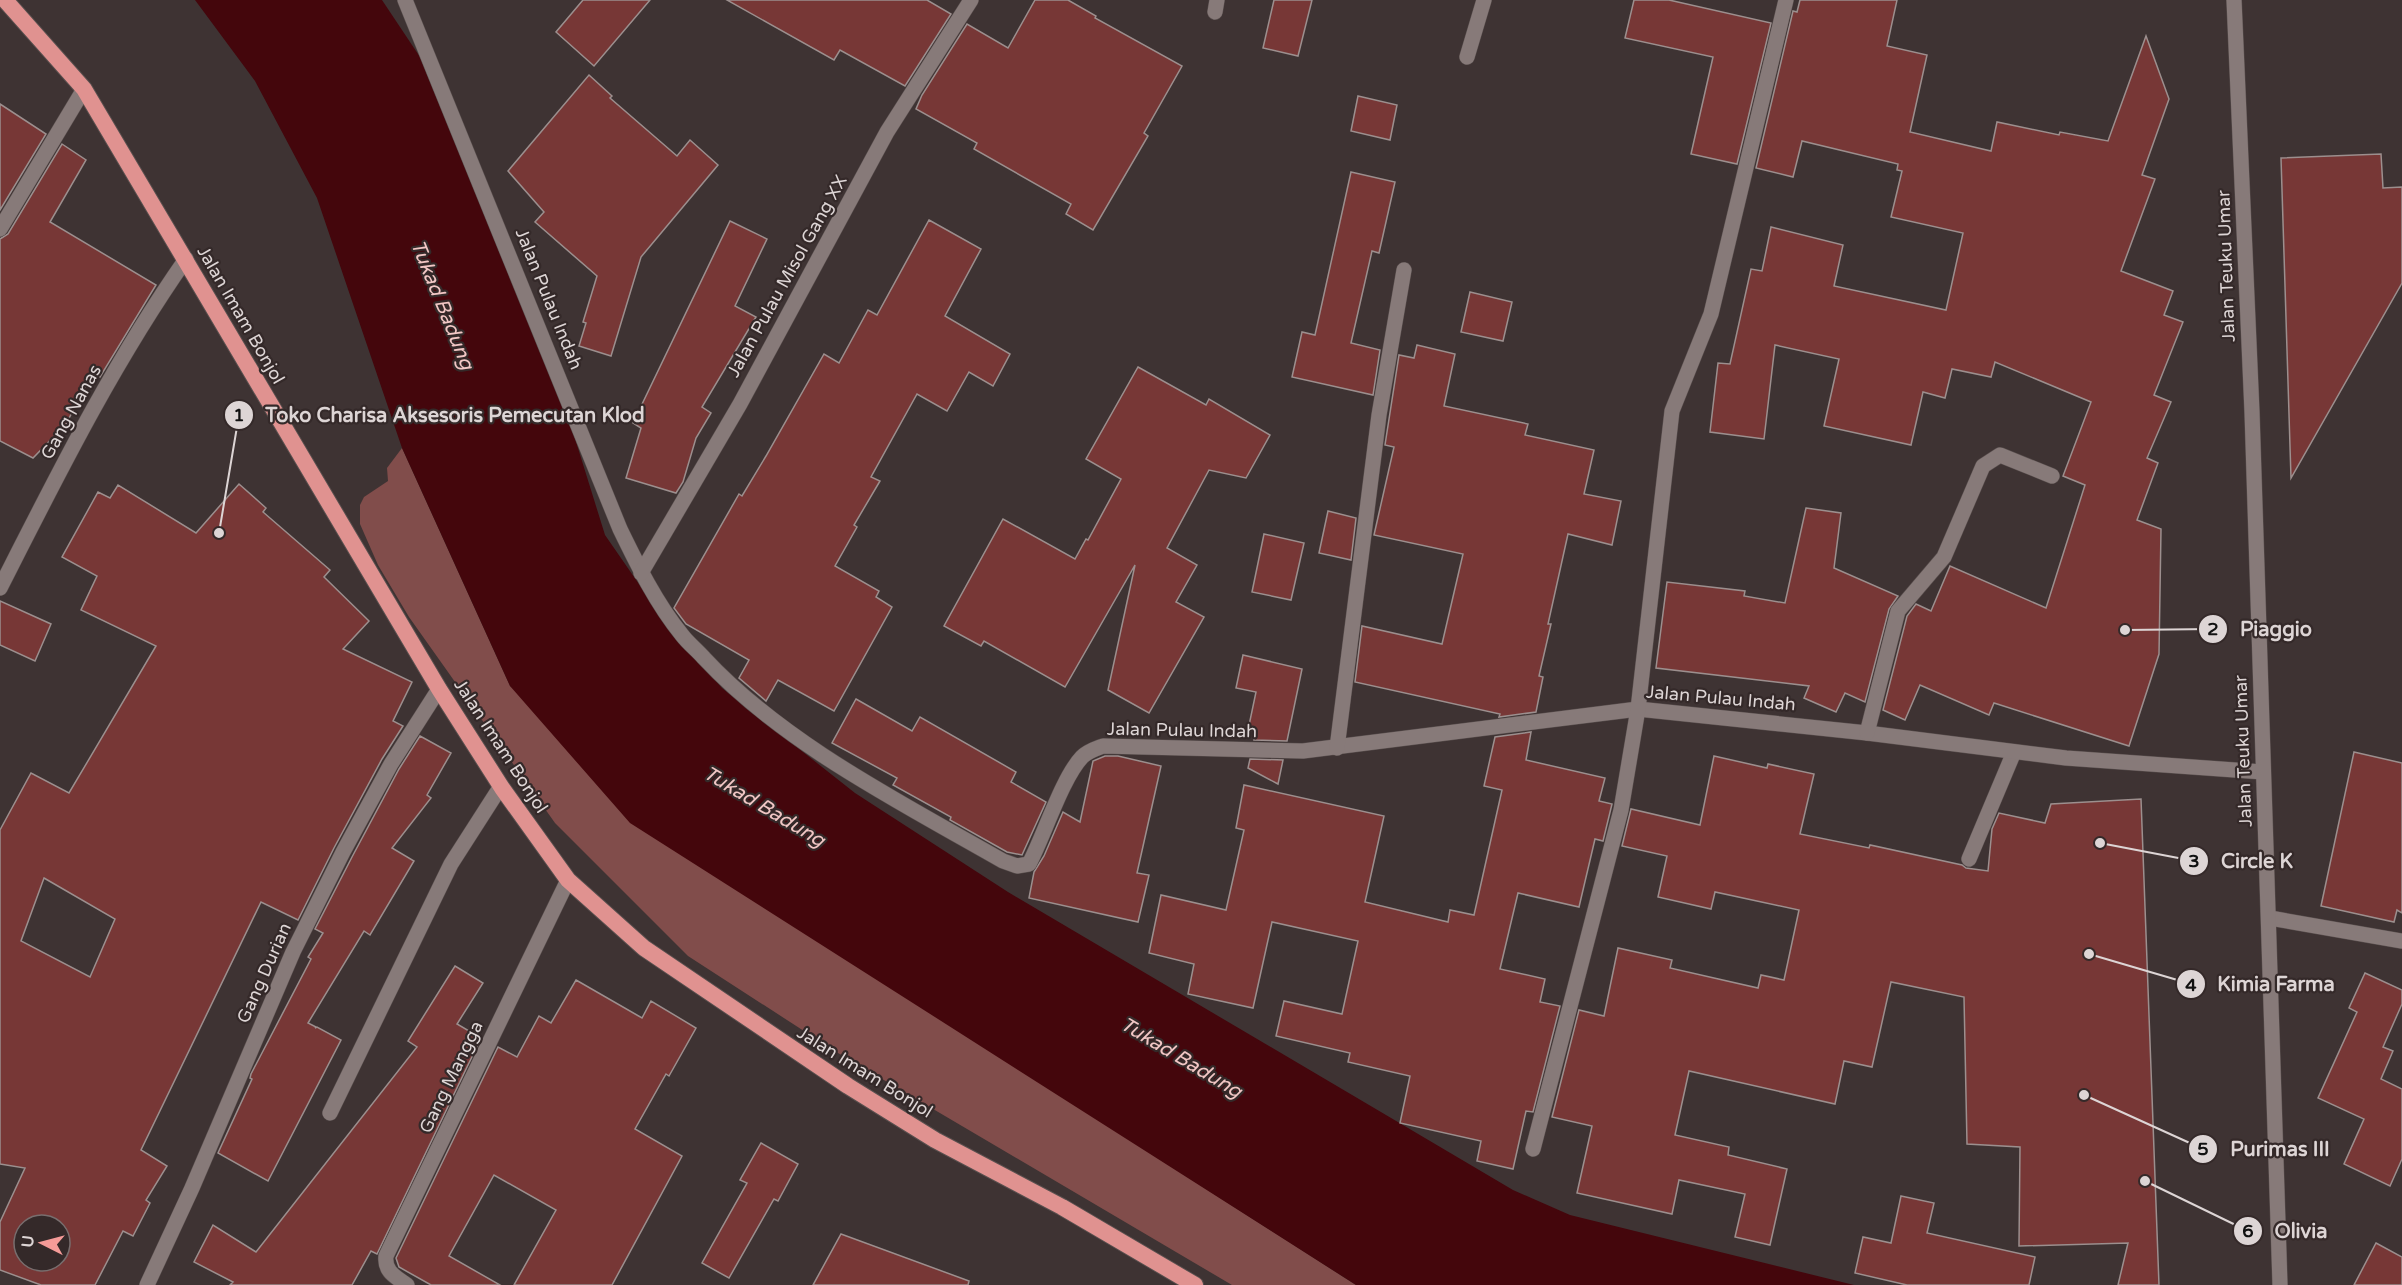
<svg xmlns="http://www.w3.org/2000/svg" width="2402" height="1285" viewBox="0 0 2402 1285" font-family="'Varela Round',sans-serif">
<rect width="100%" height="100%" fill="#3e3333"/>
<!-- green -->
<path fill="#814d4b" d="M 402,448 L 510,686 L 1133,1142 L 1356,1285 L 1232,1285 L 838,1053 L 688,956 L 555,823 L 409,617 L 378,565 L 360,524 L 360,505 L 364,497 L 388,481 L 387,468 Z"/>
<!-- water -->
<path fill="#44060c" d="M 195,0 L 382,0 L 420,57 L 573,432 L 605,535 L 668,626 L 722,688 L 855,793 L 1008,892 L 1513,1190 L 1570,1215 L 1854,1285 L 1356,1285 L 630,823 L 510,686 L 402,448 L 317,198 L 255,81 Z"/>
<!-- building -->
<g fill="#773736" stroke="#9c8f8e" stroke-width="1.5" fill-rule="evenodd">
<path d="M 583,0 L 650,0 L 594,66 L 556,32 Z"/>
<path d="M 727,0 L 927,0 L 951,14 L 905,86 L 840,50 L 834,60 Z"/>
<path d="M 1035,0 L 1068,0 L 1096,16 L 1095,18 L 1182,66 L 1144,133 L 1148,136 L 1093,230 L 1066,214 L 1071,204 L 974,149 L 977,143 L 916,109 L 922,95 L 967,24 L 1008,48 Z"/>
<path d="M 1274,0 L 1312,0 L 1298,56 L 1263,48 Z"/>
<path d="M 1634,0 L 1669,0 L 1771,23 L 1737,164 L 1691,154 L 1713,57 L 1625,38 Z"/>
<path d="M 1800,0 L 1897,0 L 1887,46 L 1927,55 L 1910,132 L 1991,151 L 1997,122 L 2059,135 L 2060,132 L 2108,141 L 2146,36 L 2169,99 L 2142,175 L 2155,179 L 2121,271 L 2173,291 L 2164,315 L 2183,322 L 2154,395 L 2171,402 L 2147,458 L 2158,463 L 2137,520 L 2161,529 L 2159,654 L 2129,746 L 1994,703 L 1989,715 L 1920,685 L 1905,720 L 1883,710 L 1907,616 L 1916,604 L 1931,611 L 1950,566 L 2046,608 L 2085,485 L 2063,476 L 2091,402 L 1995,362 L 1991,377 L 1952,369 L 1945,398 L 1923,392 L 1911,445 L 1824,426 L 1839,359 L 1775,345 L 1764,439 L 1710,432 L 1718,363 L 1730,364 L 1751,269 L 1762,271 L 1771,227 L 1843,245 L 1834,286 L 1946,310 L 1963,233 L 1891,217 L 1902,171 L 1897,170 L 1898,164 L 1802,141 L 1793,177 L 1756,168 L 1793,11 L 1797,12 Z"/>
<path d="M 589,75 L 612,96 L 610,98 L 677,156 L 690,140 L 718,165 L 641,257 L 611,356 L 579,346 L 586,323 L 583,322 L 597,276 L 535,222 L 544,212 L 508,171 Z"/>
<path d="M 1358,96 L 1397,105 L 1390,140 L 1351,131 Z"/>
<path d="M 0,104 L 46,134 L 0,210 Z"/>
<path d="M 62,144 L 86,160 L 50,222 L 156,285 L 100,377 L 93,372 L 66,424 L 33,458 L 0,441 L 0,239 L 8,234 Z"/>
<path d="M 2381,154 L 2383,188 L 2402,187 L 2402,283 L 2291,478 L 2281,158 Z"/>
<path d="M 1351,172 L 1395,182 L 1379,253 L 1372,251 L 1351,343 L 1380,350 L 1373,395 L 1292,377 L 1302,332 L 1315,335 Z"/>
<path d="M 929,220 L 981,249 L 945,316 L 1010,354 L 993,386 L 969,372 L 947,411 L 917,394 L 871,477 L 880,481 L 854,525 L 857,527 L 835,566 L 879,591 L 876,597 L 892,607 L 834,711 L 778,680 L 766,701 L 739,678 L 749,660 L 686,624 L 674,608 L 739,494 L 742,496 L 766,456 L 824,354 L 839,363 L 868,310 L 877,315 Z"/>
<path d="M 730,221 L 767,239 L 735,306 L 756,317 L 702,407 L 711,413 L 696,438 L 683,482 L 676,493 L 626,478 L 641,428 L 633,423 Z"/>
<path d="M 1470,292 L 1512,302 L 1503,341 L 1461,332 Z"/>
<path d="M 1417,345 L 1455,354 L 1444,406 L 1528,424 L 1525,435 L 1594,450 L 1584,494 L 1621,501 L 1612,545 L 1568,534 L 1548,624 L 1551,624 L 1539,676 L 1543,677 L 1536,712 L 1499,717 L 1500,714 L 1355,682 L 1362,626 L 1442,644 L 1463,554 L 1374,535 L 1394,447 L 1385,445 L 1399,355 L 1414,358 Z"/>
<path d="M 1138,367 L 1206,405 L 1209,399 L 1270,435 L 1246,478 L 1209,470 L 1167,548 L 1197,565 L 1176,602 L 1204,617 L 1149,713 L 1108,690 L 1135,565 L 1065,687 L 984,641 L 981,646 L 944,626 L 1003,519 L 1075,559 L 1086,539 L 1088,540 L 1121,479 L 1086,459 Z"/>
<path d="M 239,484 L 266,508 L 263,512 L 330,570 L 324,577 L 369,621 L 343,649 L 412,682 L 393,721 L 403,726 L 382,759 L 334,848 L 298,920 L 261,902 L 141,1150 L 167,1166 L 146,1200 L 150,1203 L 133,1236 L 123,1231 L 95,1285 L 41,1285 L 0,1270 L 0,1222 L 25,1168 L 0,1164 L 0,830 L 31,773 L 69,793 L 156,646 L 81,610 L 97,576 L 62,557 L 98,492 L 110,498 L 118,485 L 196,533 ZM 44,878 L 115,919 L 90,977 L 21,941 ZM 24,1225 L 60,1225 L 60,1261 L 24,1261 Z"/>
<path d="M 1806,508 L 1841,513 L 1834,568 L 1898,596 L 1889,609 L 1865,702 L 1845,693 L 1836,712 L 1804,698 L 1809,686 L 1656,668 L 1667,582 L 1745,591 L 1744,596 L 1785,603 Z"/>
<path d="M 1328,511 L 1356,518 L 1351,560 L 1319,553 Z"/>
<path d="M 1264,534 L 1304,543 L 1291,600 L 1252,592 Z"/>
<path d="M 0,601 L 51,624 L 35,661 L 0,645 Z"/>
<path d="M 1243,655 L 1302,669 L 1287,741 L 1254,740 L 1256,731 L 1248,730 L 1256,692 L 1236,688 Z"/>
<path d="M 856,699 L 912,731 L 920,717 L 1016,772 L 1011,782 L 1046,802 L 1022,855 L 1007,852 L 950,820 L 951,817 L 893,785 L 897,778 L 832,743 Z"/>
<path d="M 1531,732 L 1526,760 L 1605,778 L 1599,801 L 1612,804 L 1603,841 L 1595,839 L 1579,907 L 1518,893 L 1500,969 L 1545,979 L 1540,1002 L 1560,1006 L 1533,1112 L 1526,1111 L 1513,1169 L 1477,1161 L 1481,1141 L 1400,1123 L 1410,1076 L 1348,1062 L 1350,1053 L 1276,1036 L 1284,1001 L 1342,1014 L 1358,941 L 1272,922 L 1253,1008 L 1188,994 L 1194,964 L 1149,953 L 1161,895 L 1226,910 L 1244,830 L 1236,828 L 1244,785 L 1384,816 L 1365,902 L 1448,922 L 1450,910 L 1474,915 L 1502,790 L 1484,786 L 1495,737 Z"/>
<path d="M 420,736 L 451,753 L 427,795 L 431,798 L 392,848 L 414,861 L 370,935 L 364,931 L 308,1023 L 316,1027 L 315,1028 L 317,1027 L 341,1040 L 268,1181 L 218,1153 L 252,1079 L 250,1078 L 251,1074 L 311,959 L 308,957 L 323,933 L 315,929 L 352,857 L 399,769 Z"/>
<path d="M 2354,752 L 2402,763 L 2402,913 L 2397,910 L 2394,922 L 2321,906 Z"/>
<path d="M 1105,756 L 1118,756 L 1161,766 L 1137,873 L 1149,875 L 1138,922 L 1029,898 L 1034,872 L 1044,856 L 1063,812 L 1080,822 L 1093,761 Z"/>
<path d="M 1714,756 L 1767,768 L 1768,764 L 1814,774 L 1800,834 L 1869,848 L 1870,845 L 1962,865 L 1966,868 L 1988,871 L 1992,829 L 1999,813 L 2045,823 L 2051,804 L 2141,799 L 2159,1285 L 2118,1285 L 2128,1243 L 2019,1246 L 2020,1147 L 1967,1144 L 1964,997 L 1891,982 L 1872,1067 L 1844,1061 L 1835,1104 L 1689,1071 L 1675,1135 L 1729,1147 L 1728,1155 L 1787,1169 L 1770,1245 L 1735,1237 L 1745,1194 L 1679,1180 L 1672,1214 L 1577,1193 L 1592,1126 L 1552,1117 L 1579,1010 L 1604,1016 L 1618,948 L 1672,960 L 1670,968 L 1758,988 L 1761,975 L 1784,980 L 1799,910 L 1715,892 L 1711,909 L 1658,897 L 1667,856 L 1622,846 L 1631,809 L 1700,825 Z"/>
<path d="M 1250,759 L 1283,760 L 1278,784 L 1248,768 Z"/>
<path d="M 455,966 L 483,983 L 457,1024 L 481,1038 L 377,1254 L 371,1251 L 352,1285 L 230,1285 L 233,1282 L 194,1262 L 213,1225 L 256,1252 L 417,1047 L 408,1041 Z"/>
<path d="M 2365,973 L 2402,990 L 2402,1004 L 2383,1047 L 2393,1051 L 2381,1079 L 2402,1089 L 2402,1159 L 2390,1186 L 2344,1164 L 2364,1119 L 2318,1098 L 2357,1012 L 2349,1008 Z"/>
<path d="M 576,980 L 642,1018 L 651,1001 L 696,1028 L 669,1076 L 666,1074 L 635,1129 L 682,1156 L 612,1285 L 514,1285 L 556,1210 L 494,1175 L 449,1256 L 500,1285 L 431,1285 L 399,1267 L 396,1258 L 498,1047 L 517,1057 L 539,1016 L 551,1023 Z"/>
<path d="M 761,1143 L 798,1164 L 778,1201 L 774,1199 L 729,1278 L 702,1263 L 747,1183 L 740,1180 Z"/>
<path d="M 1901,1196 L 1934,1203 L 1927,1233 L 2035,1257 L 2029,1285 L 1907,1285 L 1855,1273 L 1863,1237 L 1891,1243 Z"/>
<path d="M 841,1234 L 969,1281 L 968,1285 L 813,1285 Z"/>
<path d="M 2376,1243 L 2402,1257 L 2402,1285 L 2354,1285 Z"/>
</g>
<g fill="none" stroke-linecap="round" stroke-linejoin="round">
<defs>
<path id="service" d="M 1969,859 L 2014,752"/>
<g id="minor">
<path d="M 405,0 L 620,529 C 638,566 656,603 682,635 C 688,643 697,650 704,658 C 784,744 902,803 1003,861 L 1017,866 L 1029,864 C 1044,836 1062,778 1082,757 C 1088,751 1095,749 1103,746 L 1303,751 L 1638,709 L 1867,733 L 2066,758 L 2263,772"/>
<path d="M 1215,12 L 1217,0"/>
<path d="M 1467,57 L 1484,0"/>
<path d="M 0,229 L 84,89"/>
<path d="M 641,573 L 740,404 L 887,132 L 971,0"/>
<path d="M 0,588 C 57,476 113,363 186,259"/>
<path d="M 1867,733 L 1898,611 L 1944,557 L 1983,466 L 2000,455 L 2052,476"/>
<path d="M 1337,748 L 1379,415 L 1404,270"/>
<path d="M 2270,918 L 2402,941"/>
<path d="M 330,1113 L 451,864 L 501,786"/>
<path d="M 1533,1149 L 1621,810 L 1638,709 L 1672,411 L 1711,314 L 1786,0"/>
<path d="M 147,1285 L 192,1188 L 293,952 L 343,852 L 391,764 L 439,689"/>
<path d="M 407,1285 C 396,1277 384,1272 386,1256 L 568,880"/>
</g>
<path id="secondary" d="M 2234,0 L 2252,412 L 2280,1285"/>
<path id="trunk" d="M 5,0 L 84,89 L 439,689 L 502,788 L 568,880 L 644,948 L 848,1086 L 935,1140 L 1062,1207 L 1195,1285"/>
</defs>
<!-- service casing -->
<use href="#service" stroke="#594f4e" stroke-width="16"/>
<!-- minor casing -->
<use href="#minor" stroke="#594f4e" stroke-width="16"/>
<!-- secondary casing -->
<use href="#secondary" stroke="#594f4e" stroke-width="16"/>
<!-- trunk casing -->
<use href="#trunk" stroke="#594f4e" stroke-width="18"/>
<!-- service -->
<use href="#service" stroke="#877a79" stroke-width="15"/>
<!-- minor -->
<use href="#minor" stroke="#877a79" stroke-width="15"/>
<!-- secondary -->
<use href="#secondary" stroke="#877a79" stroke-width="15"/>
<!-- trunk -->
<use href="#trunk" stroke="#e09290" stroke-width="16"/>
</g>
<g text-anchor="middle" dominant-baseline="central" stroke-width="4.5" stroke-linejoin="round" paint-order="stroke">
<!-- street labels -->
<g font-size="18" fill="#ddd5d5" stroke="#342929">
<text transform="translate(2226 266) rotate(-92)">Jalan Teuku Umar</text>
<text transform="translate(787 276) rotate(-61)">Jalan Pulau Misol Gang XX</text>
<text transform="translate(549 299) rotate(68)">Jalan Pulau Indah</text>
<text transform="translate(241 315) rotate(60)">Jalan Imam Bonjol</text>
<text transform="translate(71 412) rotate(-61)">Gang Nanas</text>
<text transform="translate(1721 698) rotate(5)">Jalan Pulau Indah</text>
<text transform="translate(1182 730) rotate(1)">Jalan Pulau Indah</text>
<text transform="translate(501 746) rotate(57)">Jalan Imam Bonjol</text>
<text transform="translate(2243 751) rotate(-92)">Jalan Teuku Umar</text>
<text transform="translate(264 973) rotate(-66)">Gang Durian</text>
<text transform="translate(865 1072) rotate(32)">Jalan Imam Bonjol</text>
<text transform="translate(451 1077) rotate(-64)">Gang Mangga</text>
</g>
<!-- water labels -->
<g font-size="20" font-style="italic" fill="#f2c7c5" stroke="#342929">
<text transform="translate(442 305) rotate(68)">Tukad Badung</text>
<text transform="translate(764 807) rotate(31)">Tukad Badung</text>
<text transform="translate(1181 1058) rotate(31)">Tukad Badung</text>
</g>
</g>
<!-- callouts -->
<path fill="none" stroke="#ddd5d5" stroke-width="2" d="M219 533L239 415M2125 630L2213 629M2100 843L2194 861M2089 954L2191 984M2084 1095L2203 1149M2145 1181L2248 1231"/>
<g fill="#ddd5d5" stroke="#342929" stroke-width="2">
<circle cx="219" cy="533" r="6"/>
<circle cx="2125" cy="630" r="6"/>
<circle cx="2100" cy="843" r="6"/>
<circle cx="2089" cy="954" r="6"/>
<circle cx="2084" cy="1095" r="6"/>
<circle cx="2145" cy="1181" r="6"/>
<circle cx="239" cy="415" r="15"/>
<circle cx="2213" cy="629" r="15"/>
<circle cx="2194" cy="861" r="15"/>
<circle cx="2191" cy="984" r="15"/>
<circle cx="2203" cy="1149" r="15"/>
<circle cx="2248" cy="1231" r="15"/>
</g>
<g font-size="18" text-anchor="middle" font-weight="bold" fill="#111">
<text x="239" y="421">1</text>
<text x="2213" y="635">2</text>
<text x="2194" y="867">3</text>
<text x="2191" y="991">4</text>
<text x="2203" y="1155">5</text>
<text x="2248" y="1237">6</text>
</g>
<g font-size="20" text-anchor="middle" font-weight="bold" fill="#ddd5d5" stroke="#342929" stroke-width="4.5" stroke-linejoin="round" paint-order="stroke">
<text x="455" y="422">Toko Charisa Aksesoris Pemecutan Klod</text>
<text x="2276" y="636">Piaggio</text>
<text x="2257" y="868">Circle K</text>
<text x="2276" y="991">Kimia Farma</text>
<text x="2280" y="1156">Purimas III</text>
<text x="2301" y="1238">Olivia</text>
</g>
<!-- north arrow -->
<g transform="translate(42 1243) rotate(276)"><circle r="28" fill="#342929" stroke="#786e6e" stroke-width="1.5"/>
<path d="M0-4.5L10 22L0 15L-10 22Z" fill="#f59b98"/>
<text y="-9" font-size="16" font-weight="bold" text-anchor="middle" fill="#ddd5d5">U</text>
</g>
</svg>
